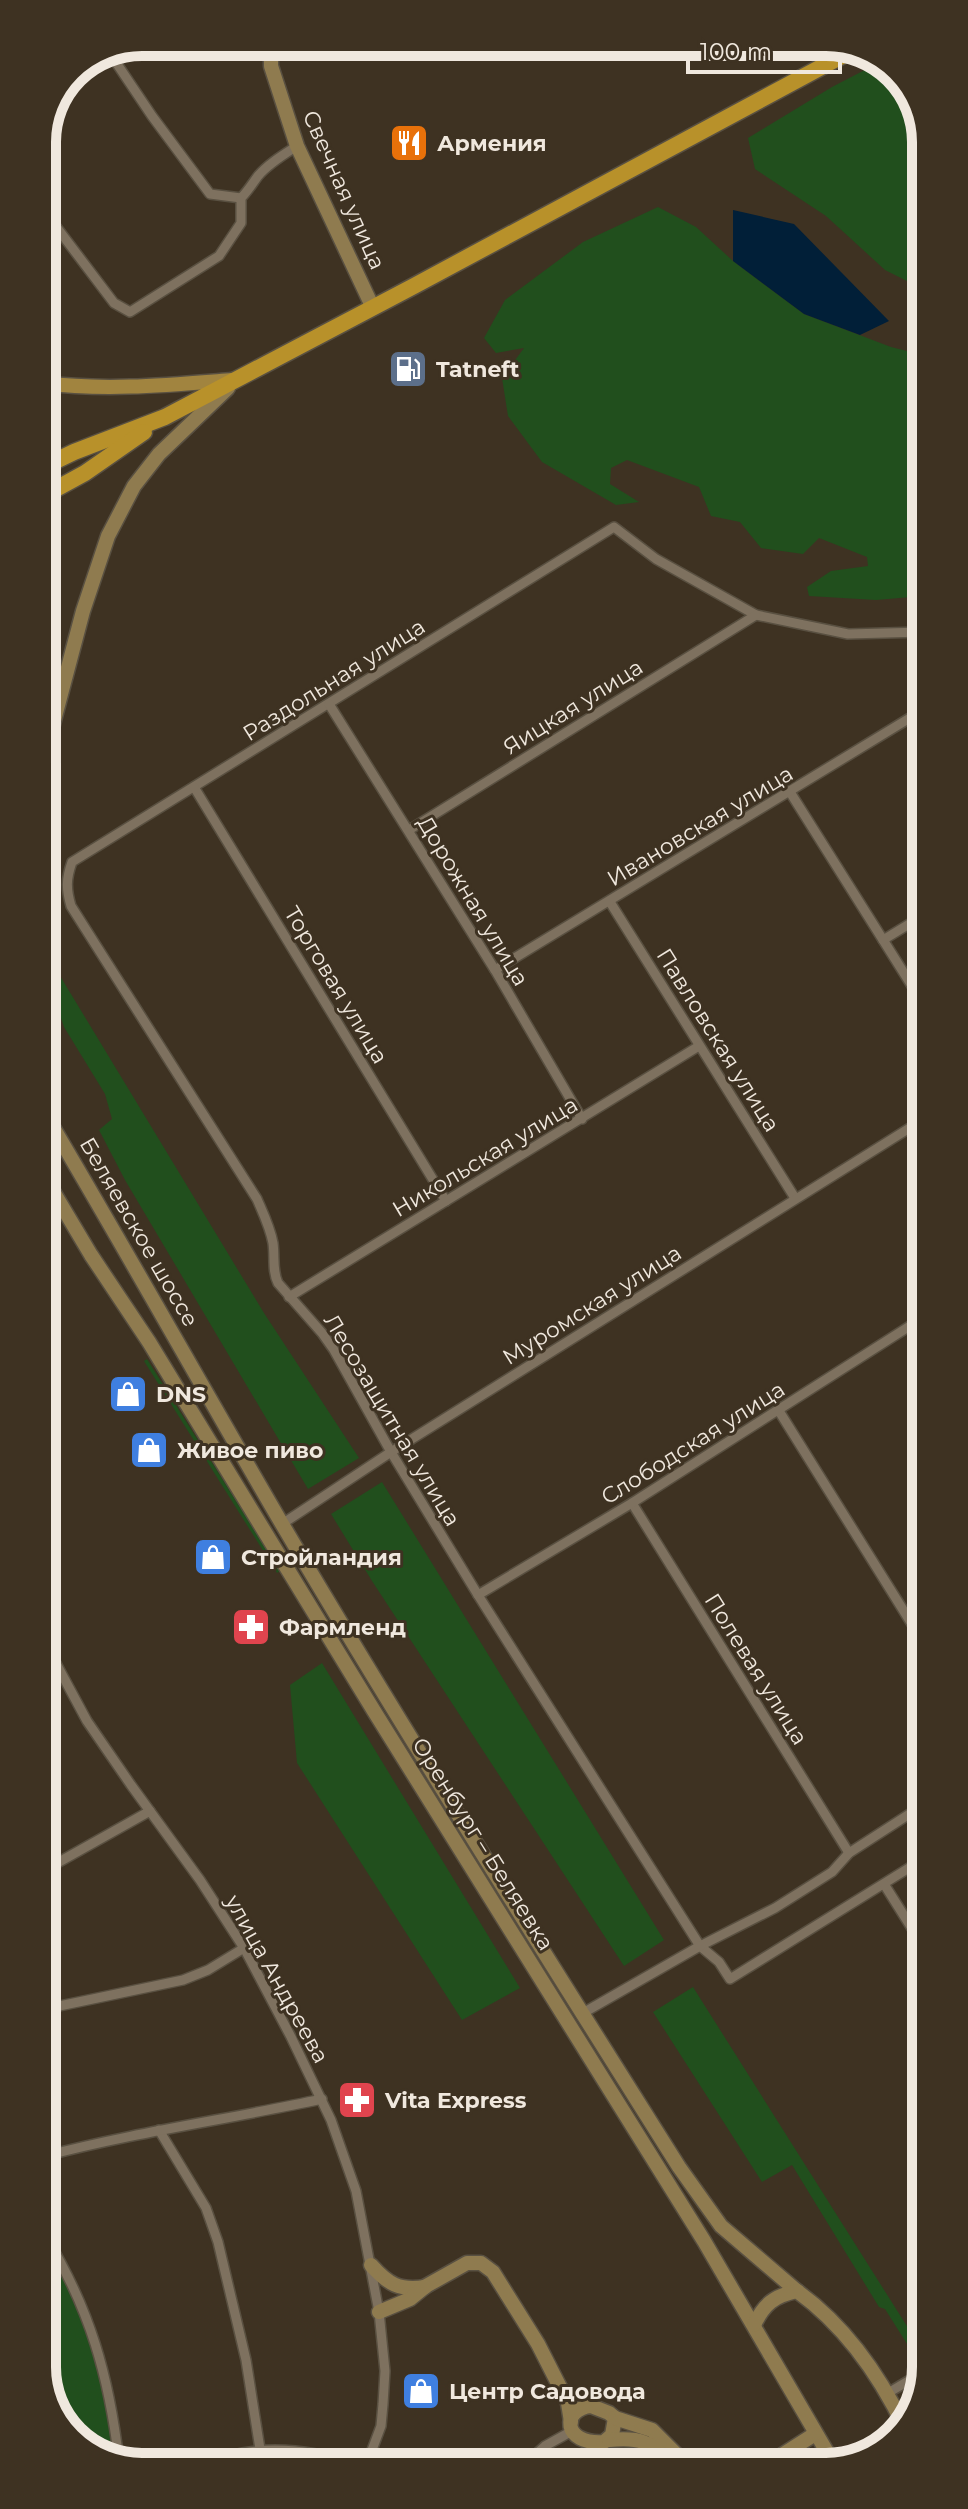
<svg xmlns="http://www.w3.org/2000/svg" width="968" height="2509" viewBox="0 0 968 2509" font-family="Montserrat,sans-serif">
<rect width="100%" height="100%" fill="#3e3222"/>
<!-- green -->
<g fill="#214f1d">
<path d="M 882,61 L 887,63 L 922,115 L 923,289 L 885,270 L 826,216 L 755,169 L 748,138 L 832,87 Z"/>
<path d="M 658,207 L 696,227 L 733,261 L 804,314 L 891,347 L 923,355 L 923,366 L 915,383 L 923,386 L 923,596 L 876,600 L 809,596 L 807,587 L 831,571 L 868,566 L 867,557 L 819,538 L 803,554 L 761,548 L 740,522 L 711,516 L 699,487 L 627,460 L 611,468 L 610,484 L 639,502 L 616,505 L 542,462 L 508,416 L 502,378 L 524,348 L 496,353 L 484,338 L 505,300 L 583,242 Z"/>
<path d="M 51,961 L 264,1313 L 359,1458 L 308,1489 L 125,1180 L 99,1130 L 112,1119 L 105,1094 L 64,1027 L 44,968 Z"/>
<path d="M 147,1359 L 280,1571 L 277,1573 L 144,1361 Z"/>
<path d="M 382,1482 L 664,1940 L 624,1966 L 372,1581 L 331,1514 Z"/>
<path d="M 322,1663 L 520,1988 L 462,2020 L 297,1763 L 290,1685 Z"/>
<path d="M 693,1987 L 922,2350 L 914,2355 L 885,2309 L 879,2307 L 792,2165 L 762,2182 L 653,2012 Z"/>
<path d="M 45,2243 L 70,2286 L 101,2371 L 115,2459 L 81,2446 L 46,2394 L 45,2299 L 51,2297 L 53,2291 L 50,2285 L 45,2284 Z"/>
<path d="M 630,2445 L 636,2446 L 656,2456 L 647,2464 L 641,2464 L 638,2462 L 634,2464 L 545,2465 L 551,2458 L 559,2458 L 573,2464 L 581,2462 L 597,2462 Z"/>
</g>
<!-- water -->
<path fill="#011f38" d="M 733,210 L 794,224 L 889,321 L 860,335 L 804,314 L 733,261 Z"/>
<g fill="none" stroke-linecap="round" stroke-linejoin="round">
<defs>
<g id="street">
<path d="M 111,55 L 152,116 L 210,194 L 241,198"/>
<path d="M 42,208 L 114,303 L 130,312 L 219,256 L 241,223 L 241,198 C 248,191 252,184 258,176 C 268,164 283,155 297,146"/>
<path d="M 923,632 L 848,634 L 756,615 L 656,559 L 614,527 L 72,862 C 66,879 66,889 71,906 L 257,1199 C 263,1213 270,1227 273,1243 C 275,1257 272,1271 278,1283 L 322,1333 L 334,1350 L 391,1452 L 478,1595 L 700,1946 L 719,1962 L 730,1979 L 925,1858"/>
<path d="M 329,704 L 495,970 L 582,1119"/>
<path d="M 194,787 L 446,1201"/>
<path d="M 790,792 L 924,1005"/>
<path d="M 409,830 L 756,615"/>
<path d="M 610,902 L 795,1198"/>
<path d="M 883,940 L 924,915"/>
<path d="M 495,970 L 923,710"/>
<path d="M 289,1297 L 699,1046"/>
<path d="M 779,1411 L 925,1645"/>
<path d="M 632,1503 L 849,1853"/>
<path d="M 282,1524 L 391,1452 L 924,1119"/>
<path d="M 478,1595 L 632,1503 L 924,1317"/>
<path d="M 44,1641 L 87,1721 L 131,1785 L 200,1880 L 244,1948 L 291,2037 L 331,2120 L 356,2191 L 379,2312 L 385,2371 L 383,2404 L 381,2426 L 366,2466"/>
<path d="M 45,1866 L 59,1862 L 150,1811"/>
<path d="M 884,1884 L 925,1949"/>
<path d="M 45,2009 L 183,1980 L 208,1970 L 244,1948"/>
<path d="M 583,2013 L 700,1946 L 775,1908 L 832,1872 L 849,1853 L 925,1804"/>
<path d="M 159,2130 L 206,2208 L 218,2242 L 246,2360 L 260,2449"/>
<path d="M 45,2156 C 136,2132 230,2119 322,2099"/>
<path d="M 45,2235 C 90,2309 109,2376 119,2461"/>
<path d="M 888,2393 L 925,2371"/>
<path d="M 524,2465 L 545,2446 L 572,2431"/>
<path d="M 201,2466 C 253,2442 306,2447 359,2466"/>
</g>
<g id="secondary">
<path d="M 271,42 L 271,66 L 297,146 L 373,308"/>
<path d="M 43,762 L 83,611 L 108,536 L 134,486 L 159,454 L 228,388"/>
<path d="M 44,1112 C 125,1248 202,1387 282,1524 C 410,1741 545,1954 679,2167 L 721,2226 L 797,2291"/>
<path d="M 44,1176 L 91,1255 L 149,1342 L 374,1711 L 704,2241 L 834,2464"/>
<path d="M 371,2265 C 388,2284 399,2291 425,2287"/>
<path d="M 379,2312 L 410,2299 L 426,2286 L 467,2263 L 481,2263 L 493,2272 L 538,2344 L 568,2403 L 571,2422"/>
<path d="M 754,2325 C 764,2304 774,2296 797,2291 C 844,2325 880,2376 905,2428"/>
<path d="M 591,2406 L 609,2413 L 615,2418 L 612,2435 L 604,2442 C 562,2445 561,2409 591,2406 Z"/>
<path d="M 615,2418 L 652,2430 L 686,2464"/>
<path d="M 609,2440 C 640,2437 650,2441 672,2464"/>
<path d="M 768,2464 L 815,2434"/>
</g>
<path id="primary" d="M 43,383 C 106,391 168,385 232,380"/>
<g id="highway">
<path d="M 43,467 L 74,452 L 165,417 L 414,286 L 853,50"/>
<path d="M 43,496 L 85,473 L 144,432"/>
</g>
</defs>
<!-- street casing -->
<use href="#street" stroke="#595041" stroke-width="12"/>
<!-- secondary casing -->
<use href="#secondary" stroke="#595041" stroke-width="17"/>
<!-- primary casing -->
<use href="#primary" stroke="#595041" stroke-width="17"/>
<!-- highway casing -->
<use href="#highway" stroke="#595041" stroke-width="19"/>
<!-- street -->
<use href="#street" stroke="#7e715f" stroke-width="9"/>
<!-- secondary -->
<use href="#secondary" stroke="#8f7b4f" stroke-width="14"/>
<!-- primary -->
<use href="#primary" stroke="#a1843f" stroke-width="14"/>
<!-- highway -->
<use href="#highway" stroke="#b8912a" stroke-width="16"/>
</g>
<!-- icons -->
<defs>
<symbol id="restaurant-square" viewBox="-11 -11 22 22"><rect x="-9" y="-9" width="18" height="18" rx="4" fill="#e8710a" stroke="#3e3222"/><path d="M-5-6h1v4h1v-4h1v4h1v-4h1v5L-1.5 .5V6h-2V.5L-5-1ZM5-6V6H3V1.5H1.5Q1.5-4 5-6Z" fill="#fff"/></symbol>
<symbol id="fuel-square" viewBox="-11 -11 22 22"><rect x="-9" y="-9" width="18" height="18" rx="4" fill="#5c6f8a" stroke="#3e3222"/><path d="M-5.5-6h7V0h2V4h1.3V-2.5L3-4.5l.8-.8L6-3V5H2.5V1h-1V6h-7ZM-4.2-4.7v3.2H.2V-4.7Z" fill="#fff"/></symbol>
<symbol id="shop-square" viewBox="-11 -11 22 22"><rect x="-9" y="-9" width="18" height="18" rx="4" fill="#3f7fe0" stroke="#3e3222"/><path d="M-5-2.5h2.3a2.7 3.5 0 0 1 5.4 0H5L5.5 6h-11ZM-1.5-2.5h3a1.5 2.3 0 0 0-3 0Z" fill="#fff"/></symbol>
<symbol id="pharmacy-square" viewBox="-11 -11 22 22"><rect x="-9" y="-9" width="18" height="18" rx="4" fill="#e0444e" stroke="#3e3222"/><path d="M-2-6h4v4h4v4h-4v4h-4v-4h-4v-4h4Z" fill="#fff"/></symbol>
</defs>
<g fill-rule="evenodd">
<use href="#restaurant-square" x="387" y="121" width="44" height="44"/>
<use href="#fuel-square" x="386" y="347" width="44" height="44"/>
<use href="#shop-square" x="106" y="1372" width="44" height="44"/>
<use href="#shop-square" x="127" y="1428" width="44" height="44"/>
<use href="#shop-square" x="191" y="1535" width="44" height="44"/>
<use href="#pharmacy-square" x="229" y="1605" width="44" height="44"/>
<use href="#pharmacy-square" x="335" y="2078" width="44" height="44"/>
<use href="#shop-square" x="399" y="2369" width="44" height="44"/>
</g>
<g text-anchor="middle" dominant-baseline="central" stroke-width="6" stroke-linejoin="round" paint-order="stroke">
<!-- poi labels -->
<g font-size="22" font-weight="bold" fill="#f0e8de" stroke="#3e3222" text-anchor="start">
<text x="437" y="143">Армения</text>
<text x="436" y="369">Tatneft</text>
<text x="156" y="1394">DNS</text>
<text x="177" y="1450">Живое пиво</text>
<text x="241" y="1557">Стройландия</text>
<text x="279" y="1627">Фармленд</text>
<text x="385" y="2100">Vita Express</text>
<text x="449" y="2391">Центр Садовода</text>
</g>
<!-- street labels -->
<g font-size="22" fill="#f0e8de" stroke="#3e3222">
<text transform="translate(344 190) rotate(66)">Свечная улица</text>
<text transform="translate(334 680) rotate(-32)">Раздольная улица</text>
<text transform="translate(573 707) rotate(-32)">Яицкая улица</text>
<text transform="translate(700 826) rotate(-31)">Ивановская улица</text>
<text transform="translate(473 901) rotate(59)">Дорожная улица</text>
<text transform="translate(336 985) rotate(59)">Торговая улица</text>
<text transform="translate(718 1040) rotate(58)">Павловская улица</text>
<text transform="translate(485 1157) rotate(-31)">Никольская улица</text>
<text transform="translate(139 1232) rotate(60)">Беляевское шоссе</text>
<text transform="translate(592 1305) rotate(-32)">Муромская улица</text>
<text transform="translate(392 1420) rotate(59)">Лесозащитная улица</text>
<text transform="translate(693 1443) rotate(-32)">Слободская улица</text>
<text transform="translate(756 1669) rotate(58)">Полевая улица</text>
<text transform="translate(483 1844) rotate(58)">Оренбург – Беляевка</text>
<text transform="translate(277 1979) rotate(61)">улица Андреева</text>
</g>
</g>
<!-- crop -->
<path d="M0 0H968V2509H0ZM142 56H826A86 86 0 0 1 912 142V2367A86 86 0 0 1 826 2453H142A86 86 0 0 1 56 2367V142A86 86 0 0 1 142 56Z" fill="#3e3222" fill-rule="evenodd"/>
<path fill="none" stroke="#f0e8de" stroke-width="10" d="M142 56H826A86 86 0 0 1 912 142V2367A86 86 0 0 1 826 2453H142A86 86 0 0 1 56 2367V142A86 86 0 0 1 142 56Z"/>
<!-- scale -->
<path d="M688 60v12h152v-12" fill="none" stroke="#f0e8de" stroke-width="4"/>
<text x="700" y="60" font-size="24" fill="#f0e8de" stroke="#3e3222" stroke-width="6" paint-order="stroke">100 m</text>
</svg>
